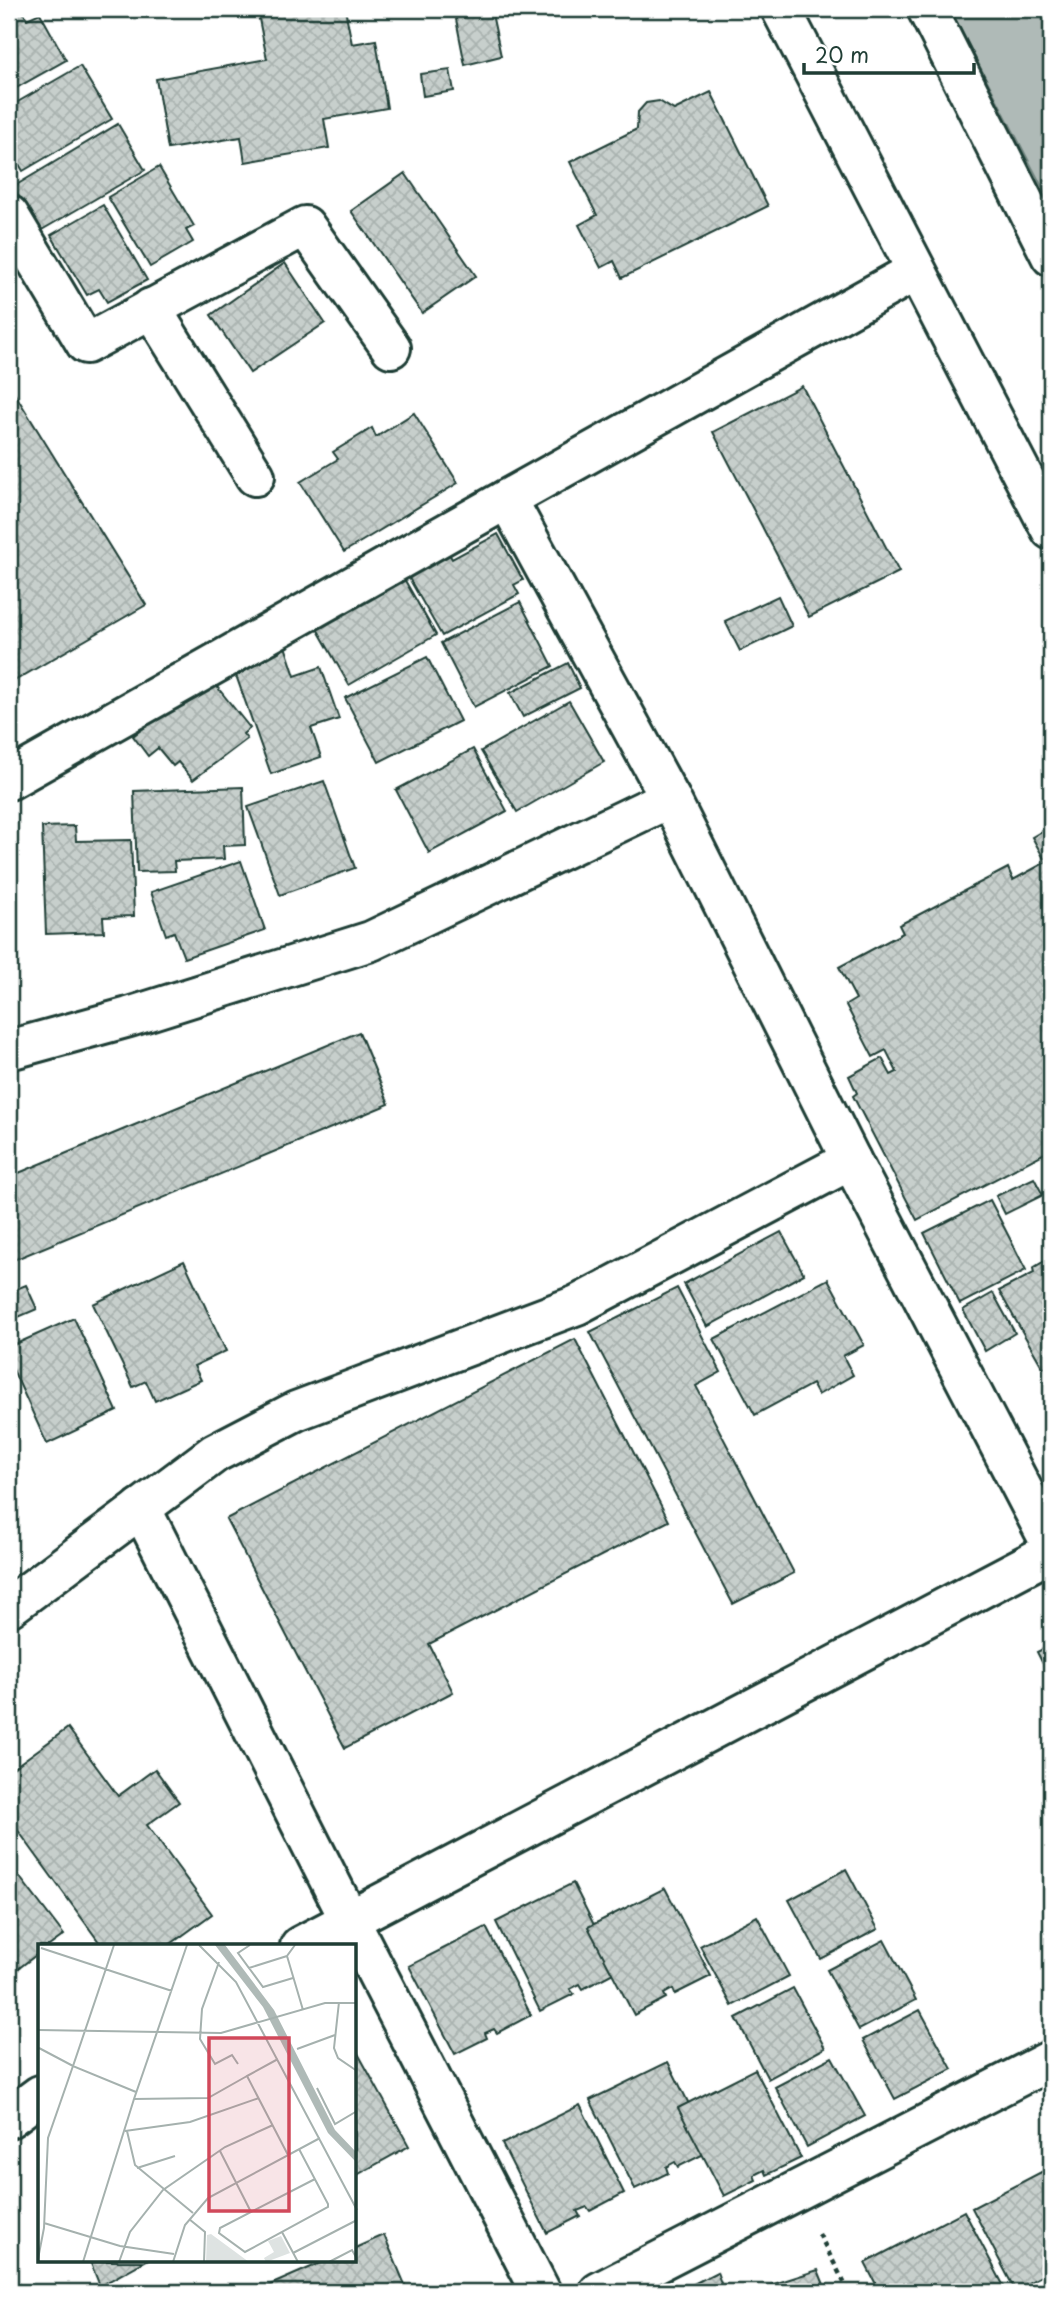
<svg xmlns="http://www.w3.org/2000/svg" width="1060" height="2301" viewBox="0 0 1060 2301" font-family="'Playpen Sans',sans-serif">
<defs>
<pattern id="building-cross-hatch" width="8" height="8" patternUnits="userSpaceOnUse" patternTransform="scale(1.75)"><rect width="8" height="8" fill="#c7cfcc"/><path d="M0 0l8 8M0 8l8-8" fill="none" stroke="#aab3b0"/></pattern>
</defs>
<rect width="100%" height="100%" fill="#fff"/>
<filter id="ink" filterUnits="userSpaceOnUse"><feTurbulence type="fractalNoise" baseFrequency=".0143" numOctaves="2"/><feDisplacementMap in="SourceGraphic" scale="14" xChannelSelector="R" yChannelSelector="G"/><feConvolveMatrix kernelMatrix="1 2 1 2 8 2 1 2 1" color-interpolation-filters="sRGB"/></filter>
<g filter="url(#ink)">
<!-- water -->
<path fill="#afbab7" stroke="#758883" stroke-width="2" d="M 950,9 L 1051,9 L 1051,204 Z"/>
<!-- building -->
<g fill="url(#building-cross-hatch)" stroke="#1f3d34" stroke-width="2">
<path d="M 257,9 L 345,9 L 352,44 L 376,40 L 387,108 L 324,119 L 329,148 L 245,162 L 241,137 L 168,149 L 156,79 L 267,59 Z"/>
<path d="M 454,9 L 491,9 L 501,56 L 465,65 Z"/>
<path d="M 22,10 L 27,19 L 40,13 L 66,60 L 9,92 L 9,11 Z"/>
<path d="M 80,66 L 112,119 L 23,171 L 9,147 L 9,107 Z"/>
<path d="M 450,70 L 454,91 L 423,96 L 420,74 Z"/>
<path d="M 711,92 L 768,206 L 622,278 L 614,261 L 601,268 L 579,225 L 597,215 L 570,162 L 637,129 L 638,112 L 646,103 L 659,101 L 674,110 Z"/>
<path d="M 118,124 L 145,170 L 40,231 L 13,187 Z"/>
<path d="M 159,167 L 194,226 L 186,230 L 193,242 L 150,267 L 108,197 Z"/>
<path d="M 405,173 L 476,276 L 422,313 L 351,211 Z"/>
<path d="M 103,205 L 147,280 L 107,302 L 99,289 L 87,295 L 51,235 Z"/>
<path d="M 285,263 L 325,323 L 250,373 L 211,315 Z"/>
<path d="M 802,386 L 899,572 L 809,617 L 713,432 Z"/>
<path d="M 15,394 L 146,605 L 9,684 L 9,398 Z"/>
<path d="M 414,413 L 458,483 L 344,552 L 300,482 L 338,459 L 333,452 L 372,428 L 376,437 Z"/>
<path d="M 498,534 L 523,580 L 514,585 L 519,594 L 442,636 L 406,573 L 447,550 L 452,559 Z"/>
<path d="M 399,570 L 436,635 L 349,685 L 315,625 Z"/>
<path d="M 778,596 L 792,626 L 740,651 L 725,621 Z"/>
<path d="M 520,602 L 553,666 L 474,707 L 441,643 Z"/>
<path d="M 285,646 L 295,676 L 321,667 L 339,719 L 311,728 L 321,757 L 271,774 L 232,664 Z"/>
<path d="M 427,657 L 460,721 L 379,762 L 345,698 Z"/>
<path d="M 568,663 L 580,688 L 523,717 L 510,693 Z"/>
<path d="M 210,678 L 250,728 L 243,734 L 247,739 L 193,780 L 178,762 L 173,766 L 158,748 L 148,756 L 133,736 Z"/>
<path d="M 569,701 L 604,762 L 517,812 L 481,751 Z"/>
<path d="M 473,749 L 507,811 L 429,853 L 396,790 Z"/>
<path d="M 324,781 L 355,868 L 280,895 L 248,807 Z"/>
<path d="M 243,787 L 245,845 L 223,846 L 224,859 L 174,861 L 175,871 L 137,872 L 134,791 Z"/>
<path d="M 75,826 L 76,841 L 131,840 L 134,916 L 103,917 L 104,932 L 46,934 L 42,827 Z"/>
<path d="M 1051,826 L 1051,1150 L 917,1220 L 853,1096 L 857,1093 L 849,1076 L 882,1058 L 891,1075 L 897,1072 L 886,1050 L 873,1057 L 846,1005 L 856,999 L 839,967 L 903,933 L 899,925 L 1008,868 L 1013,880 L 1046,862 L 1032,837 Z"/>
<path d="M 241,861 L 265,930 L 184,958 L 174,932 L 166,935 L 151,892 Z"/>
<path d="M 359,1032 L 389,1104 L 9,1262 L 9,1177 Z"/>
<path d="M 1034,1178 L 1043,1195 L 1005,1214 L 996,1196 Z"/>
<path d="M 990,1200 L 1026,1270 L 960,1304 L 924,1233 Z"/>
<path d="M 781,1232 L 804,1274 L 707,1327 L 684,1284 Z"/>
<path d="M 1051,1257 L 1051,1363 L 1043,1368 L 999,1291 L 1034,1273 L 1033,1268 Z"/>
<path d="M 184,1261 L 226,1351 L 194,1366 L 201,1380 L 155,1401 L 146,1381 L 133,1387 L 93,1304 Z"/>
<path d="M 828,1279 L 864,1345 L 843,1356 L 853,1375 L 818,1395 L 812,1384 L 755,1415 L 714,1339 Z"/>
<path d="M 26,1285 L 37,1309 L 9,1321 L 9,1292 Z"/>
<path d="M 677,1288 L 721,1372 L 696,1386 L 794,1573 L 733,1604 L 590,1332 Z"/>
<path d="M 993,1293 L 1015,1333 L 985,1351 L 963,1310 Z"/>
<path d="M 74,1318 L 117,1411 L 47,1444 L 9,1361 L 9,1347 Z"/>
<path d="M 575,1339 L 669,1521 L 429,1644 L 453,1692 L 345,1748 L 226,1519 Z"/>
<path d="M 1051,1645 L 1051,1680 L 1037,1652 Z"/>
<path d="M 68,1728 L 118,1796 L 155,1769 L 179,1802 L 147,1825 L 212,1914 L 168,1946 L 102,1946 L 9,1818 L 9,1771 Z"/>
<path d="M 9,1863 L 64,1935 L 49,1946 L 40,1946 L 40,1952 L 10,1975 L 17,1985 L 9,1991 Z"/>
<path d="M 846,1869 L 878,1929 L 821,1959 L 789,1900 Z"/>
<path d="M 573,1883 L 617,1971 L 583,1989 L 580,1984 L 570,1989 L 574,1994 L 540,2011 L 496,1922 Z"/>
<path d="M 665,1888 L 711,1976 L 675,1994 L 673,1989 L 664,1994 L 666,1998 L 634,2015 L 588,1927 Z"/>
<path d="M 757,1916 L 789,1976 L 732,2006 L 700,1946 Z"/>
<path d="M 486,1927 L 531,2015 L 497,2033 L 494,2029 L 485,2033 L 487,2038 L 455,2054 L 409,1966 Z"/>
<path d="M 884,1940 L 916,2000 L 859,2030 L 827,1970 Z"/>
<path d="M 793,1988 L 825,2048 L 768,2079 L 736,2018 Z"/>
<path d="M 920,2010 L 952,2069 L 895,2099 L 863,2040 Z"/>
<path d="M 355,2048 L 409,2146 L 355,2176 Z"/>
<path d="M 832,2057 L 865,2116 L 807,2147 L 775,2087 Z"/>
<path d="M 668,2062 L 712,2150 L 678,2167 L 675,2162 L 666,2167 L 668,2173 L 635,2189 L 590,2100 Z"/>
<path d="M 755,2069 L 801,2158 L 766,2175 L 764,2170 L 754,2175 L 756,2180 L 724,2196 L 678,2108 Z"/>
<path d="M 580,2105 L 624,2193 L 590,2211 L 587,2207 L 577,2211 L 580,2216 L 547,2233 L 502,2144 Z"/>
<path d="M 1051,2167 L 1051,2271 L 1015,2290 L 972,2208 Z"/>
<path d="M 964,2211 L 1007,2292 L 880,2292 L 865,2263 Z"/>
<path d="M 384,2235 L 408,2292 L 254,2292 L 325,2261 L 355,2261 L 355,2248 Z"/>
<path d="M 90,2261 L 145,2261 L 100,2286 Z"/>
<path d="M 818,2270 L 827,2292 L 756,2292 L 755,2290 Z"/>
<path d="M 717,2272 L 724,2292 L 678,2292 Z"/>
</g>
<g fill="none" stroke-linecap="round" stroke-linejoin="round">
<defs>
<g id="street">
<path d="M 927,9 L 1051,256"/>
<path d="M 9,215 L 86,344 L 305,226 L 391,348"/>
<path d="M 916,271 L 507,499 L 670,798 L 851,1160 L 1051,1544"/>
<path d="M 151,308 L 255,476"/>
<path d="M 9,780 L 507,499"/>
<path d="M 9,1050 L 129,1017 L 371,941 L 670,798"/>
<path d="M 141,1508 L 349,1919 L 541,2292"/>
<path d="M 9,1607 L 215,1453 L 296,1411 L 577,1305 L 851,1160"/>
<path d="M 599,2292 L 1051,2060"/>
</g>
<g id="secondary">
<path d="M 781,9 L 1051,530"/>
<path d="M 300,1946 L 1051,1552"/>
<path d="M 9,2118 L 40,2095"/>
</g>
</defs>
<!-- street casing -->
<use href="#street" stroke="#1f3d34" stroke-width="44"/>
<!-- secondary casing -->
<use href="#secondary" stroke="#1f3d34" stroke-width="44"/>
<!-- path -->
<path stroke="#1f3d34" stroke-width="4.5" stroke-dasharray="5 5" stroke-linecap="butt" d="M 819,2234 L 849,2292"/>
<!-- street -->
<use href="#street" stroke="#fff" stroke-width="38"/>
<!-- secondary -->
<use href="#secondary" stroke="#fff" stroke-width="38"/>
</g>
</g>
<!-- overview -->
<g transform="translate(38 1944)">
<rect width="318" height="318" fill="#fff"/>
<path d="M 173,290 L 211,318 L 168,318 L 169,291 ZM 243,292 L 252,309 L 228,318 L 226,314 L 236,308 L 230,297 Z" fill="#dee3e2"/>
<path d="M 177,1 L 187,1 L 236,66 L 297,186 L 318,208 L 318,218 L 290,189 L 225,63 Z" fill="#afbab7"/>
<path fill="none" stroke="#a5b1ae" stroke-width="2" d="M 149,1 L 96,155 L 170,154 L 209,132M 161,1 L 198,38 L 319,266M 212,1 L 200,9 L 211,24 L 249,12M 257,1 L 249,12 L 265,66M 3,4 L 134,47M 181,18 L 164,65 L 162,95 L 177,120 L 194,111 L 200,120M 211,24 L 225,43 L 255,34M 301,58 L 296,104 L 300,114 L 319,127M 0,86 L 183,89 L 287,59 L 319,59M 1,104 L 35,122 L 76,1M 259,105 L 297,91M 240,115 L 209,132 L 250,211M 279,144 L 297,180 L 319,167M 87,187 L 152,178 L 221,154M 89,187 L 97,221 L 155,269M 261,205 L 290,260 L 290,263 L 207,308 L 181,289 L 182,284 L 277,235M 182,207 L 213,268M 99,224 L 137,212M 151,275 L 167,288 L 166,318M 6,279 L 82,302 L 136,310M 244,288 L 260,318M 255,309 L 319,276M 0,315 L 6,284 L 10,194 L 35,122 L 98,148M 45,318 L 96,155M 81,318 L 92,288 L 125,246 L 187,203 L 235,181M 135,318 L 147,281 L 170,254 L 282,194M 291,318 L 314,306 L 319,315"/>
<path fill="#d1495b" fill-opacity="0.15" stroke="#d1495b" stroke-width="3.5" d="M 171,94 L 251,94 L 251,267 L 171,267 Z"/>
<rect width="318" height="318" fill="none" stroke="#1f3d34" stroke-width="3.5"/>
</g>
<!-- margin -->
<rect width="1060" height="2301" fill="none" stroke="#fff" stroke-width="35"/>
<rect x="18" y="18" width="1025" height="2266" fill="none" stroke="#1f3d34" stroke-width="2.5" filter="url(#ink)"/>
<!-- scale -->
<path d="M804 63v10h170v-10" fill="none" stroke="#1f3d34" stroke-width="3.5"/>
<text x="815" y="63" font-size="21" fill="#1f3d34" stroke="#ffffff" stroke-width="5" paint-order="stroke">20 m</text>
</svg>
